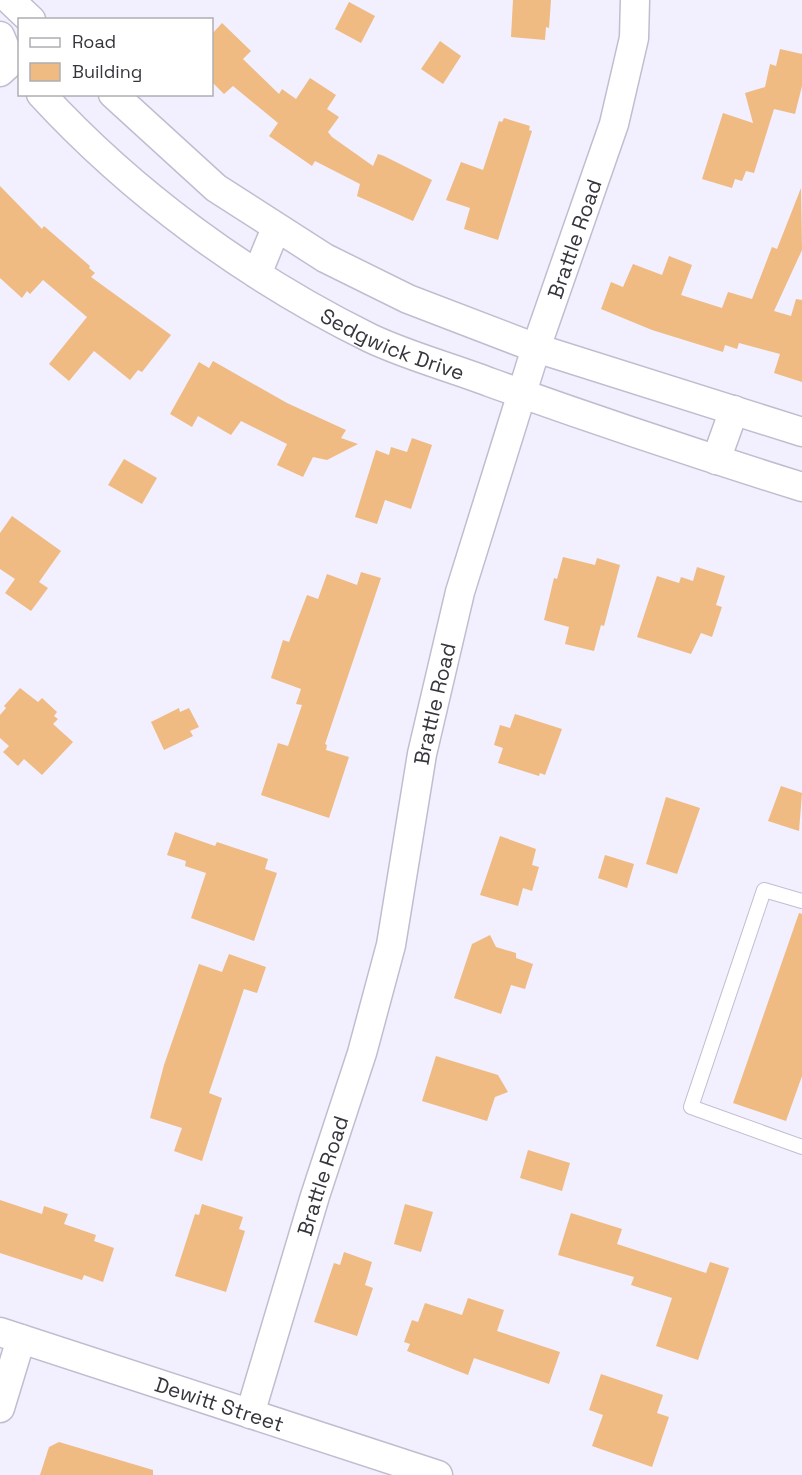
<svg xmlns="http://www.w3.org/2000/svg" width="802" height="1475" viewBox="0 0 802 1475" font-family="'Space Grotesk',sans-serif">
<rect width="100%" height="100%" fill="#f2effe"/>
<!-- building -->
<g fill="#efbb82">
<path d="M 513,0 L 551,0 L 549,28 L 546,27 L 545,40 L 511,37 Z"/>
<path d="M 349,2 L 375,16 L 361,43 L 335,29 Z"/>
<path d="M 222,23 L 251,51 L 243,59 L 279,94 L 282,89 L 296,99 L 310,78 L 336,95 L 327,109 L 339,117 L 328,132 L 332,137 L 373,166 L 378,154 L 384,156 L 432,180 L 413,221 L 357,196 L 360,184 L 315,161 L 312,166 L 269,136 L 278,123 L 233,86 L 224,94 L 212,82 L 212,34 Z"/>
<path d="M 440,41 L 461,56 L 443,84 L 421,69 Z"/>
<path d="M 780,49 L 802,54 L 802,86 L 795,114 L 774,109 L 754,173 L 746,171 L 742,181 L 735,179 L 732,188 L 702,179 L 723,113 L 753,123 L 745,93 L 765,87 L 770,64 L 776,66 Z"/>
<path d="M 504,118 L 530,126 L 529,130 L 532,131 L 498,240 L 464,229 L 470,208 L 446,200 L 461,162 L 483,170 L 499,121 L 502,122 Z"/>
<path d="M 0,186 L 42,229 L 44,226 L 90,266 L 89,268 L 95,273 L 91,277 L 171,335 L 142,372 L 138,370 L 130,380 L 94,351 L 69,381 L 49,364 L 87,317 L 43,280 L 30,294 L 27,291 L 22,298 L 0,278 Z"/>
<path d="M 801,188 L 802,250 L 774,311 L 791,316 L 796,299 L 802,300 L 802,382 L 774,373 L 780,354 L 739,343 L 737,349 L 725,345 L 723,352 L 652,330 L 601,309 L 611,282 L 623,287 L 633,264 L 662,275 L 669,256 L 692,265 L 681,295 L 722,308 L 728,292 L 752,299 L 772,247 L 777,249 Z"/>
<path d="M 213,361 L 287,403 L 346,430 L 341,438 L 358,444 L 327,460 L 313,457 L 303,477 L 277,465 L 287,444 L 241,421 L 231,435 L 198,416 L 192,427 L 170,414 L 199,362 L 209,368 Z"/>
<path d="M 412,438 L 432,445 L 411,509 L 385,500 L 377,524 L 355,517 L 376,450 L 389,455 L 391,447 L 407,452 Z"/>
<path d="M 124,459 L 157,478 L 142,504 L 108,485 Z"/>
<path d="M 12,516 L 61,551 L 39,582 L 48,588 L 31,611 L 5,593 L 15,579 L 0,569 L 0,533 Z"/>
<path d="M 563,557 L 595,565 L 597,558 L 620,565 L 604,626 L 601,625 L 594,651 L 565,644 L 569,627 L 544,620 L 554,578 L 557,579 Z"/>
<path d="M 697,567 L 725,576 L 716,605 L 722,607 L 712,637 L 701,633 L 691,654 L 637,637 L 657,576 L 679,583 L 681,577 L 693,581 Z"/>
<path d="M 361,572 L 381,578 L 325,744 L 327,745 L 326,750 L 349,757 L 329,818 L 261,795 L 278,743 L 288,746 L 302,705 L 296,704 L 301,689 L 271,678 L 283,640 L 289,642 L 307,595 L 318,599 L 327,574 L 357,585 Z"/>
<path d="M 20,688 L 38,702 L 42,698 L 57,712 L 54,716 L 58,719 L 53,724 L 73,742 L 42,775 L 24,759 L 18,766 L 3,752 L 9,746 L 0,738 L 0,715 L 6,708 L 4,706 Z"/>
<path d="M 179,708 L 180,712 L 189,708 L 199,727 L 190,731 L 193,736 L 164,750 L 151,722 Z"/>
<path d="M 515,714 L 562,729 L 545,775 L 540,773 L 539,776 L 498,763 L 503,748 L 494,745 L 500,725 L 510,728 Z"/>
<path d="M 781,786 L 802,793 L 799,831 L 768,821 Z"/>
<path d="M 666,797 L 700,808 L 677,874 L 646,864 Z"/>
<path d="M 175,832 L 215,846 L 217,842 L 268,859 L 265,869 L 277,873 L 254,941 L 191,918 L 206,873 L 185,866 L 186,861 L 167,855 Z"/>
<path d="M 500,836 L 536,849 L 532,865 L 539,867 L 532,891 L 523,888 L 518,906 L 480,895 Z"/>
<path d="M 605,855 L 634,864 L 627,888 L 598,878 Z"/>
<path d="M 799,913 L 802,914 L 802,1076 L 786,1121 L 733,1103 Z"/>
<path d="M 490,935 L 496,947 L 516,953 L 516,958 L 533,964 L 525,989 L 511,985 L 501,1014 L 454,998 L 472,944 Z"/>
<path d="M 229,954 L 266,967 L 257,993 L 244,989 L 209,1093 L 222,1098 L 202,1161 L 174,1151 L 182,1128 L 150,1118 L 164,1065 L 199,964 L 222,972 Z"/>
<path d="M 436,1056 L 498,1075 L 508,1092 L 495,1097 L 487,1121 L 422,1101 Z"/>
<path d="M 528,1150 L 570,1163 L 562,1191 L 520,1178 Z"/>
<path d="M 0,1200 L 42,1214 L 44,1206 L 68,1214 L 64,1224 L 96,1235 L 94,1241 L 114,1248 L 103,1282 L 84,1275 L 82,1280 L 0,1253 Z"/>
<path d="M 202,1204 L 243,1217 L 239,1229 L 245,1231 L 226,1292 L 175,1276 L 195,1214 L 199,1215 Z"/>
<path d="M 405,1204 L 433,1212 L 421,1252 L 394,1244 Z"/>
<path d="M 571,1213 L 622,1229 L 617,1244 L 706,1273 L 710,1262 L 729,1268 L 698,1360 L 656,1346 L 672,1298 L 631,1285 L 634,1277 L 558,1255 Z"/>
<path d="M 344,1252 L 372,1262 L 365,1285 L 373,1288 L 357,1336 L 314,1322 L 334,1263 L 340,1265 Z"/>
<path d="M 468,1298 L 504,1310 L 497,1331 L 560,1352 L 549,1384 L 474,1358 L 468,1375 L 407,1351 L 410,1344 L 404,1342 L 412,1320 L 418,1322 L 425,1303 L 462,1315 Z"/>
<path d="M 601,1374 L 663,1395 L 657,1413 L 669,1417 L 652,1467 L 592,1446 L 603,1415 L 589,1410 Z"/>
<path d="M 59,1442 L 153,1470 L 153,1475 L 40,1475 L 49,1447 Z"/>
</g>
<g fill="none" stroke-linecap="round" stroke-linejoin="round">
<defs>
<path id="lane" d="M 802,901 L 764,890 L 691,1107 L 802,1147"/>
<g id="street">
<path d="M 10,0 L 31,20"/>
<path d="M 0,36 L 11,62 L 0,72"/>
<path id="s1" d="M 41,94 C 133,194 248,278 370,338 C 408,356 450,367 489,382 C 592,419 697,454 802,487"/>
<path d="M 113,94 L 216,188 L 325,258 L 408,299 L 536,348 L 802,432"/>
<path d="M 257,274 L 276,228"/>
<path d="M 716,460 L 734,410"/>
<path id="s2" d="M 0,1332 L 438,1475"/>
<path d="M 0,1408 L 21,1339"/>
<path id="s3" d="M 250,1414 L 315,1196 L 362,1053 L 391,945 L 422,754 L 460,592 L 536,348 L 614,124 L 634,38 L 635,0"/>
</g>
</defs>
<!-- lane casing -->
<use href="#lane" stroke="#c1bdcf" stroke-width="16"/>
<!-- street casing -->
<use href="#street" stroke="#c1bdcf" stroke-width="31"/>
<!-- lane -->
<use href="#lane" stroke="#fff" stroke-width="14"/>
<!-- street -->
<use href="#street" stroke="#fff" stroke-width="28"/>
</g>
<g text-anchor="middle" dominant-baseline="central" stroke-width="4.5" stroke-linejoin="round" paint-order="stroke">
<!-- street labels -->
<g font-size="21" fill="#36353c" stroke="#fff">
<text stroke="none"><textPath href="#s3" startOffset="1221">Brattle Road</textPath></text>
<text stroke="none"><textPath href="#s1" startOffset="435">Sedgwick Drive</textPath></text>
<text stroke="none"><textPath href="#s3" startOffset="735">Brattle Road</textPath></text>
<text stroke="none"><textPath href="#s3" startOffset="249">Brattle Road</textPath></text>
<text stroke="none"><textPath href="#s2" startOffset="231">Dewitt Street</textPath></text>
</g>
</g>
<!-- legend -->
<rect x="18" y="18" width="195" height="78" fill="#ffffff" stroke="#afaeb1" stroke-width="1.5"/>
<rect x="30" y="38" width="30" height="9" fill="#ffffff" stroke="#afaeb1" stroke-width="1.5"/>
<text x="72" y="48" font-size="18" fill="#36353c">Road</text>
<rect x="30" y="63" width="30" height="18" fill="#efbb82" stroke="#afaeb1" stroke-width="1.5"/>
<text x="72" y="78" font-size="18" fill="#36353c">Building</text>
</svg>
